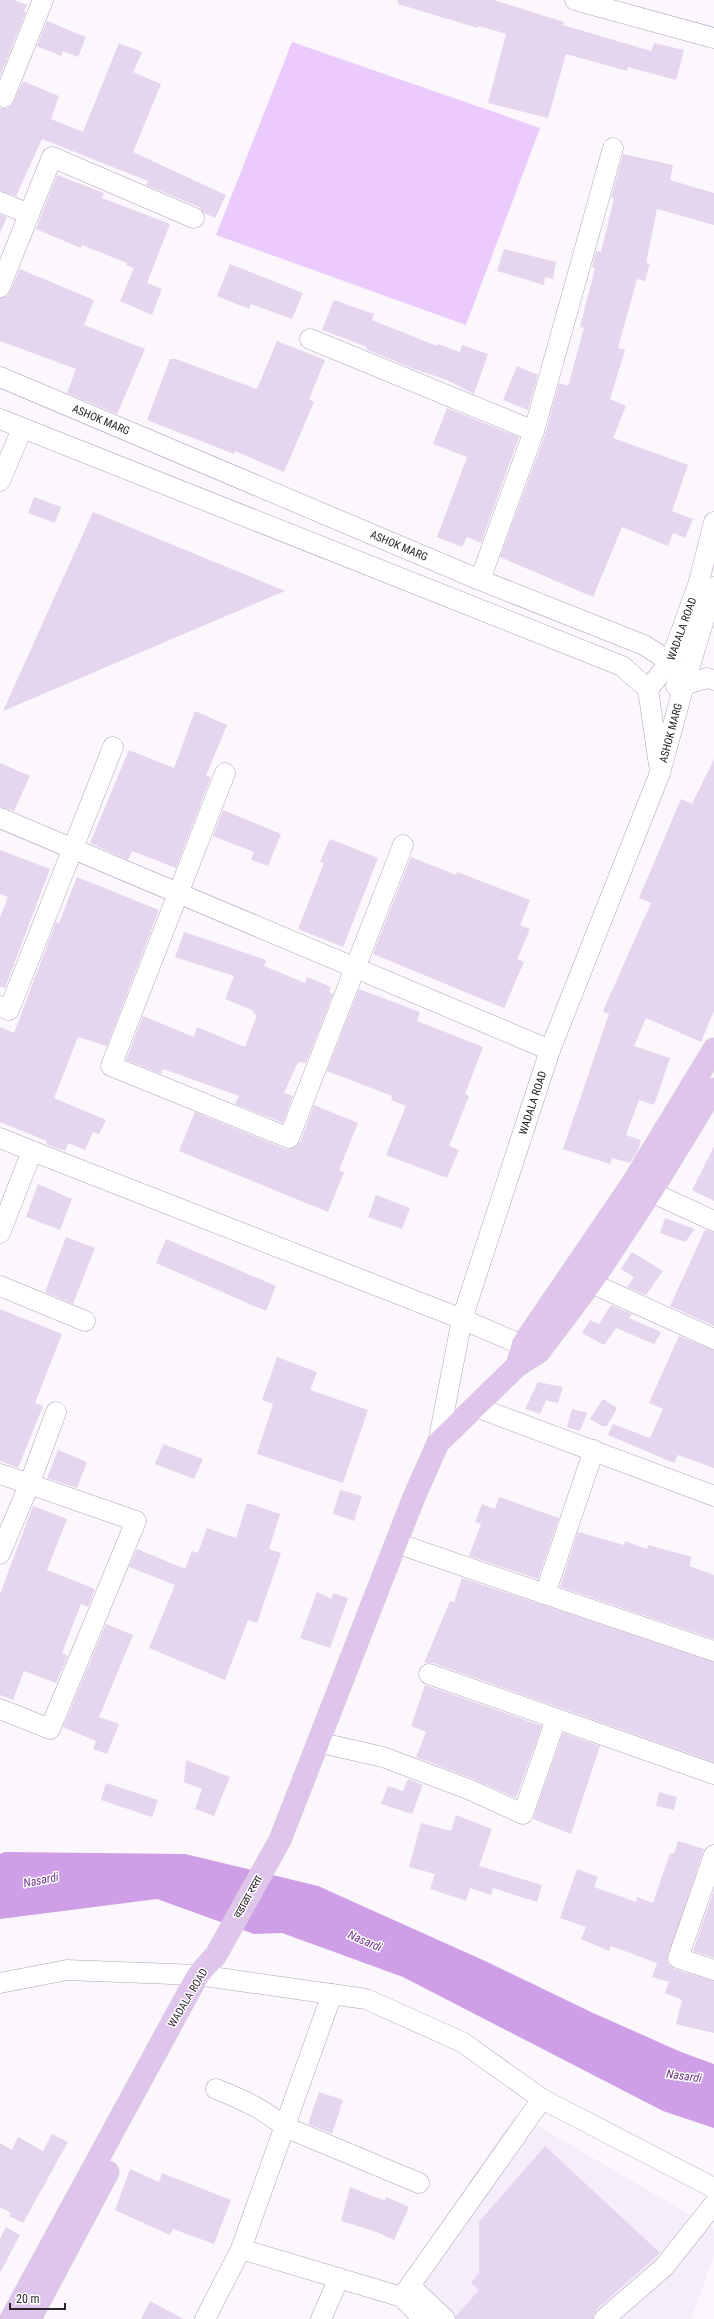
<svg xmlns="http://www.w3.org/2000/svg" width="714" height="2319" viewBox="0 0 714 2319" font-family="'Roboto Condensed','Noto Sans Devanagari',sans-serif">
<rect width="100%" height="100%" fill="#fbf7fd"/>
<!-- built -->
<path fill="#f6edfb" d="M 515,2115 L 528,2120 L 714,2229 L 714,2256 L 691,2319 L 435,2319 L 398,2286 Z"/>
<!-- green -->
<path fill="#ebcafc" d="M 292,42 L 540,128 L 466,325 L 216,235 Z"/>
<!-- water -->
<path fill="#ce9fe6" d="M 5,1852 L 185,1854 L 318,1886 L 485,1961 L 591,2012 L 681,2052 L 714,2064 L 714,2128 L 663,2111 L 403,1977 L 282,1933 L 254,1934 L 157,1899 L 0,1919 L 0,1854 Z"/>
<!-- building -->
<g fill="#e6d5ef">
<path d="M 0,0 L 14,0 L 27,5 L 24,11 L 26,12 L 0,76 Z"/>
<path d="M 398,0 L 494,0 L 564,22 L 563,25 L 651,51 L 654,43 L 684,50 L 676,80 L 628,67 L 627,71 L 566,54 L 548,118 L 488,103 L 506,34 L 479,26 L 478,28 L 398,4 Z"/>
<path d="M 47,21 L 86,37 L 78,57 L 63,51 L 61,56 L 37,46 Z"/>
<path d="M 119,43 L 142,52 L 133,72 L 161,84 L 133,152 L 226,195 L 215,218 L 204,213 L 199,207 L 146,185 L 148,181 L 42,139 L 16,196 L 0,191 L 0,108 L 6,108 L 12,105 L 23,81 L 59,96 L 51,119 L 83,132 Z"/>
<path d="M 623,154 L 673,165 L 670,180 L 714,193 L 714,225 L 657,209 L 646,263 L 650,264 L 645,281 L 637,279 L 618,348 L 625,350 L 610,399 L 626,406 L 613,438 L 688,465 L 672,511 L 693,519 L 685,538 L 673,533 L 668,546 L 622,527 L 593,597 L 500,557 L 545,435 L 559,383 L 568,386 L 584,328 L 580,327 L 595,268 L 592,267 L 596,251 L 601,252 L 614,199 L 611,198 Z"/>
<path d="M 57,175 L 104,193 L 102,198 L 170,224 L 147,283 L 162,289 L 152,315 L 120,301 L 134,268 L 126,265 L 127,263 L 82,245 L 81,248 L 36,229 Z"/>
<path d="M 0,214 L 7,217 L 0,233 Z"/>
<path d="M 504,249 L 556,262 L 553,279 L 545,277 L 544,285 L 497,271 Z"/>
<path d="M 230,264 L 303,293 L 292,319 L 251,304 L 249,309 L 217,296 Z"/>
<path d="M 20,269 L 94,300 L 84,325 L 145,349 L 117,414 L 67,393 L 76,369 L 0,341 L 0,298 L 7,296 L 10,292 Z"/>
<path d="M 334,300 L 374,314 L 372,320 L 437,346 L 438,344 L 460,352 L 462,345 L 488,354 L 474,394 L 447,380 L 411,368 L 366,349 L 367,347 L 322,330 Z"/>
<path d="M 277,341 L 325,360 L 309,399 L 314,402 L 284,472 L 235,451 L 234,454 L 147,420 L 170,359 L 176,359 L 257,389 Z"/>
<path d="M 517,366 L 538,375 L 528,410 L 503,400 Z"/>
<path d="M 447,408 L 519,437 L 481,543 L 467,537 L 462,547 L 437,537 L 467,457 L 433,444 Z"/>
<path d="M 34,497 L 61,507 L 55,523 L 28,513 Z"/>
<path d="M 93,512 L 285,591 L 3,711 Z"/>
<path d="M 195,711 L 227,725 L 206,776 L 211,777 L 176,868 L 132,851 L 128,860 L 90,843 L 129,750 L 174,768 Z"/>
<path d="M 714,759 L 714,1011 L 701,1042 L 646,1018 L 634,1046 L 670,1058 L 654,1105 L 639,1100 L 626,1135 L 641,1140 L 638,1151 L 630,1163 L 612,1158 L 610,1164 L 563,1149 L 609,1014 L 603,1011 L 651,903 L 639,898 L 681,799 L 692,804 Z"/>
<path d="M 0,763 L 30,776 L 14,811 L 0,807 Z"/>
<path d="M 223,810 L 281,834 L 268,866 L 251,860 L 254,852 L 213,836 Z"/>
<path d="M 330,839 L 378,858 L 343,947 L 298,929 L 324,863 L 320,862 Z"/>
<path d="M 0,850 L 50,869 L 5,988 L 0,987 L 0,917 L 8,897 L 0,894 Z"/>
<path d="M 411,857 L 456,875 L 457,872 L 530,900 L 520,925 L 530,929 L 517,959 L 524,962 L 504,1008 L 373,954 Z"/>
<path d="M 77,877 L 159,910 L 107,1046 L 78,1037 L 54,1098 L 106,1120 L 99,1134 L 93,1132 L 85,1150 L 68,1143 L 65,1151 L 46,1144 L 47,1141 L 0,1122 L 0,1027 L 14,1033 L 56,922 L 59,923 Z"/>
<path d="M 184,932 L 266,960 L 264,966 L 305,983 L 307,977 L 331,987 L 329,992 L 333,994 L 306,1063 L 298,1062 L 284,1093 L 293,1096 L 283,1123 L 235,1104 L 239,1096 L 163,1069 L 161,1074 L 126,1060 L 143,1016 L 194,1037 L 197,1027 L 245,1047 L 257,1015 L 253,1013 L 254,1011 L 225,999 L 234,976 L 175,957 Z"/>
<path d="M 359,989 L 420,1012 L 417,1021 L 483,1047 L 465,1094 L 469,1096 L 449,1146 L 459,1150 L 447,1178 L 386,1155 L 406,1106 L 391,1100 L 392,1096 L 327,1071 Z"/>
<path d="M 314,1105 L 358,1123 L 339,1170 L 344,1172 L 328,1212 L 179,1151 L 195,1112 L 285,1149 L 291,1149 L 300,1142 Z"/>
<path d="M 714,1146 L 714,1201 L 692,1190 Z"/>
<path d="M 38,1184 L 72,1199 L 60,1230 L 26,1217 Z"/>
<path d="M 376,1195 L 410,1208 L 402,1229 L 368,1217 Z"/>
<path d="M 665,1218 L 695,1229 L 685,1242 L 660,1233 Z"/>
<path d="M 705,1230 L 714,1232 L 714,1326 L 670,1306 Z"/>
<path d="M 66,1237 L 95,1248 L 73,1304 L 45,1292 Z"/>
<path d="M 166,1239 L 276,1286 L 266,1311 L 156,1263 Z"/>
<path d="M 632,1252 L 663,1271 L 646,1295 L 627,1287 L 634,1277 L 621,1269 Z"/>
<path d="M 611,1305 L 632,1314 L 629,1318 L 661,1332 L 654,1344 L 616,1328 L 604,1345 L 582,1333 L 590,1320 L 599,1324 Z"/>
<path d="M 0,1309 L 62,1334 L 35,1403 L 43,1406 L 18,1468 L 0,1461 Z"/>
<path d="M 679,1336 L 714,1350 L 714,1468 L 678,1455 L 674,1463 L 608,1435 L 613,1424 L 650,1438 L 663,1409 L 649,1403 Z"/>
<path d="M 277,1357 L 317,1372 L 310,1390 L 368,1410 L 343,1483 L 257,1454 L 273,1404 L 262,1400 Z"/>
<path d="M 538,1382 L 563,1387 L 558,1403 L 546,1400 L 540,1414 L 525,1409 Z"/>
<path d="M 603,1399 L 617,1408 L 607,1426 L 602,1426 L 590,1419 Z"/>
<path d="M 572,1409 L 587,1413 L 580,1431 L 567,1427 Z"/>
<path d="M 163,1444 L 203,1459 L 194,1479 L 155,1464 Z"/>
<path d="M 58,1450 L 87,1462 L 77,1488 L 47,1478 Z"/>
<path d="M 340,1490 L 362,1496 L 354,1521 L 333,1514 Z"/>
<path d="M 499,1497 L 559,1518 L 538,1579 L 469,1556 L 481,1524 L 475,1522 L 482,1504 L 495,1509 Z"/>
<path d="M 247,1503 L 280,1514 L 269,1549 L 281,1553 L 257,1623 L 248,1620 L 225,1680 L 149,1648 L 175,1585 L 129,1567 L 137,1549 L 185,1569 L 192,1551 L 198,1553 L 207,1528 L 236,1538 Z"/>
<path d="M 33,1506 L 67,1519 L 47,1570 L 95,1589 L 88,1607 L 81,1604 L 62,1653 L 68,1656 L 56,1683 L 24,1671 L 13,1700 L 0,1695 L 0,1594 Z"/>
<path d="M 578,1532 L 624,1545 L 625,1541 L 647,1549 L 648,1545 L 692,1557 L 689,1566 L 714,1575 L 714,1639 L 560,1587 Z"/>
<path d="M 462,1578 L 714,1662 L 714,1762 L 433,1663 L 424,1663 L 450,1601 L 454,1602 Z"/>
<path d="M 317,1592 L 332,1599 L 333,1593 L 348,1598 L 330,1648 L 300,1638 Z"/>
<path d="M 106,1624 L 133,1635 L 99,1717 L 119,1724 L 107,1754 L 93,1749 L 96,1741 L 63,1727 Z"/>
<path d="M 425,1685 L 542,1726 L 516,1798 L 473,1779 L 416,1757 L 426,1732 L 411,1726 Z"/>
<path d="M 563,1733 L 600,1746 L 571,1834 L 533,1819 Z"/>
<path d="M 186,1760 L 230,1777 L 214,1816 L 195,1809 L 202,1789 L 184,1782 Z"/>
<path d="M 408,1779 L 423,1785 L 412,1814 L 381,1804 L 388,1786 L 403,1791 Z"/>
<path d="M 106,1783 L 158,1800 L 152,1817 L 101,1800 Z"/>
<path d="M 659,1792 L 677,1797 L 674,1810 L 656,1806 Z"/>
<path d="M 456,1815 L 492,1829 L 479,1866 L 542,1885 L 537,1902 L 493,1888 L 491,1895 L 470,1888 L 466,1901 L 430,1889 L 435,1874 L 409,1867 L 421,1823 L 451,1831 Z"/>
<path d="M 678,1841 L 704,1849 L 667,1960 L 669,1965 L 674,1969 L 714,1981 L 714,2033 L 676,2024 L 682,2000 L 665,1993 L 669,1982 L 652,1977 L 657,1963 L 611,1946 L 609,1951 L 581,1939 L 586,1927 L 560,1918 L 577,1869 L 598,1877 L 594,1887 L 636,1902 L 637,1897 L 653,1903 L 670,1853 L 674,1854 Z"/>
<path d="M 714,1890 L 714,1958 L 693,1951 Z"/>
<path d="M 319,2092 L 343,2100 L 332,2134 L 308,2124 Z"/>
<path d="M 52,2134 L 68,2142 L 23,2223 L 9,2216 L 11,2213 L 0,2207 L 0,2143 L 12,2150 L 18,2137 L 43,2151 Z"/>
<path d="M 545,2146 L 660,2253 L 596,2310 L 593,2319 L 456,2319 L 456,2316 L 479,2290 L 471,2283 L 479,2273 L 479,2222 Z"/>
<path d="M 130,2169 L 159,2182 L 162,2173 L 231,2200 L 214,2244 L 173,2229 L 170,2235 L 115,2210 Z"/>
<path d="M 350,2187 L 385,2201 L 386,2197 L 409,2207 L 394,2240 L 377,2232 L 341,2221 Z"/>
<path d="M 6,2227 L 20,2235 L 0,2273 L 0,2239 Z"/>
<path d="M 150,2301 L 184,2319 L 141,2319 Z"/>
</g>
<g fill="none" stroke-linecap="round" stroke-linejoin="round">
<defs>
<g id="minor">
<path d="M 575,0 L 714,38"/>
<path d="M 0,96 L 4,97 L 43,0"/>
<path d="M 0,202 L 29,214"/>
<path d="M 0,287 L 52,157 L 194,218"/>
<path d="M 310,339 L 534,431 L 480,580"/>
<path d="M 0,377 L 480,580 L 644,645 L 670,662 L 684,685 L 660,773 L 550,1050 L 462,1319 L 438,1443"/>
<path d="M 0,419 L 622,666 L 648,689 L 659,765"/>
<path d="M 534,431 L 613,148"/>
<path d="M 0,481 L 22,429"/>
<path d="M 684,685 L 707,678 L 714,680"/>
<path d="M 676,686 L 684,685 L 714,587"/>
<path d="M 648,689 L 670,662 L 698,585 L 714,522"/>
<path d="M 225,773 L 111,1066 L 289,1138 L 403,845"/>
<path d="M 0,818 L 550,1050"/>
<path d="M 0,1006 L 9,1010 L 113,747"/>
<path d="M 0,1138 L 32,1151"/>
<path d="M 651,1192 L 714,1221"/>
<path d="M 0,1233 L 32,1151 L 462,1319 L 538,1352"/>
<path d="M 591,1283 L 714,1339"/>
<path d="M 0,1286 L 85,1321"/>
<path d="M 476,1407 L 714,1496"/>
<path d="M 594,1450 L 545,1594 L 714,1651"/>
<path d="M 0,1474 L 136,1521 L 50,1729 L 0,1709"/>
<path d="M 396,1543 L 545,1594"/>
<path d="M 0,1554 L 29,1485 L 56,1412"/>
<path d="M 429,1674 L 714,1774"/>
<path d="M 317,1742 L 383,1757 L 468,1789 L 523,1814 L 556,1719"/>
<path d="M 714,1855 L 678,1958 L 714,1970"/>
<path d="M 0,1983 L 67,1970 L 198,1975 L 366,1999 L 462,2042 L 542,2099 L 714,2188"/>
<path d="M 332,1994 L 241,2249 L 402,2297 L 423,2319"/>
<path d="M 216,2089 C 241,2099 264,2109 285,2127 L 419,2183"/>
<path d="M 410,2286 L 445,2319"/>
<path d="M 402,2297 L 542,2099"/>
<path d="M 205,2319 L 241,2249"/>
<path d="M 321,2319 L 339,2278"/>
<path d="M 604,2319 L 664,2267 L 714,2204"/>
</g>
<g id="major">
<path d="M 517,1366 L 523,1344 L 632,1184 L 714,1049"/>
<path d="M 11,2319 L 198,1975 L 216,1955 L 280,1840 L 414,1497 L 438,1443 L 517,1366 L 539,1352 L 591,1283 L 651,1192 L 714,1089"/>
<path d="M 30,2319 L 108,2172"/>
</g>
</defs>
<!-- minor casing -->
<use href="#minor" stroke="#b1a0ba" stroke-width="21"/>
<!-- major casing -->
<use href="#major" stroke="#d4d3d5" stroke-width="23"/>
<!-- minor -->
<use href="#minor" stroke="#fff" stroke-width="20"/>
<!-- major -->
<use href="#major" stroke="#dfc4ec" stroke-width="22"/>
</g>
<g text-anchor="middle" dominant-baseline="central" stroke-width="3" stroke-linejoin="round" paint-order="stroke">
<!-- street labels -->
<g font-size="11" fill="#29232c" stroke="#fff">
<text transform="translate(101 420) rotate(23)">ASHOK MARG</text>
<text transform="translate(399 546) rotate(23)">ASHOK MARG</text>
<text transform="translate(682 629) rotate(-70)">WADALA ROAD</text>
<text transform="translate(671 733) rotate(-75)">ASHOK MARG</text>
<text transform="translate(533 1103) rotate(-72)">WADALA ROAD</text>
<text transform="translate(248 1897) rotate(-61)">वडाळा रस्ता</text>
<text transform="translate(188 1998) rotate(-59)">WADALA ROAD</text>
</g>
<!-- water labels -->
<g font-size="12" font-style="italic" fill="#6d3386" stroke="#fff">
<text transform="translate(41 1880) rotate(-11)">Nasardi</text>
<text transform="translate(365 1941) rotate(23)">Nasardi</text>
<text transform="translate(684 2076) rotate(8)">Nasardi</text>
</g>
</g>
<!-- scale -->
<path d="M10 2303v6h55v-6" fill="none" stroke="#29232c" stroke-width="2"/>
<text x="16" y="2303" font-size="12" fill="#29232c" stroke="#ffffff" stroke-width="3" paint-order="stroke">20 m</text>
</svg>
